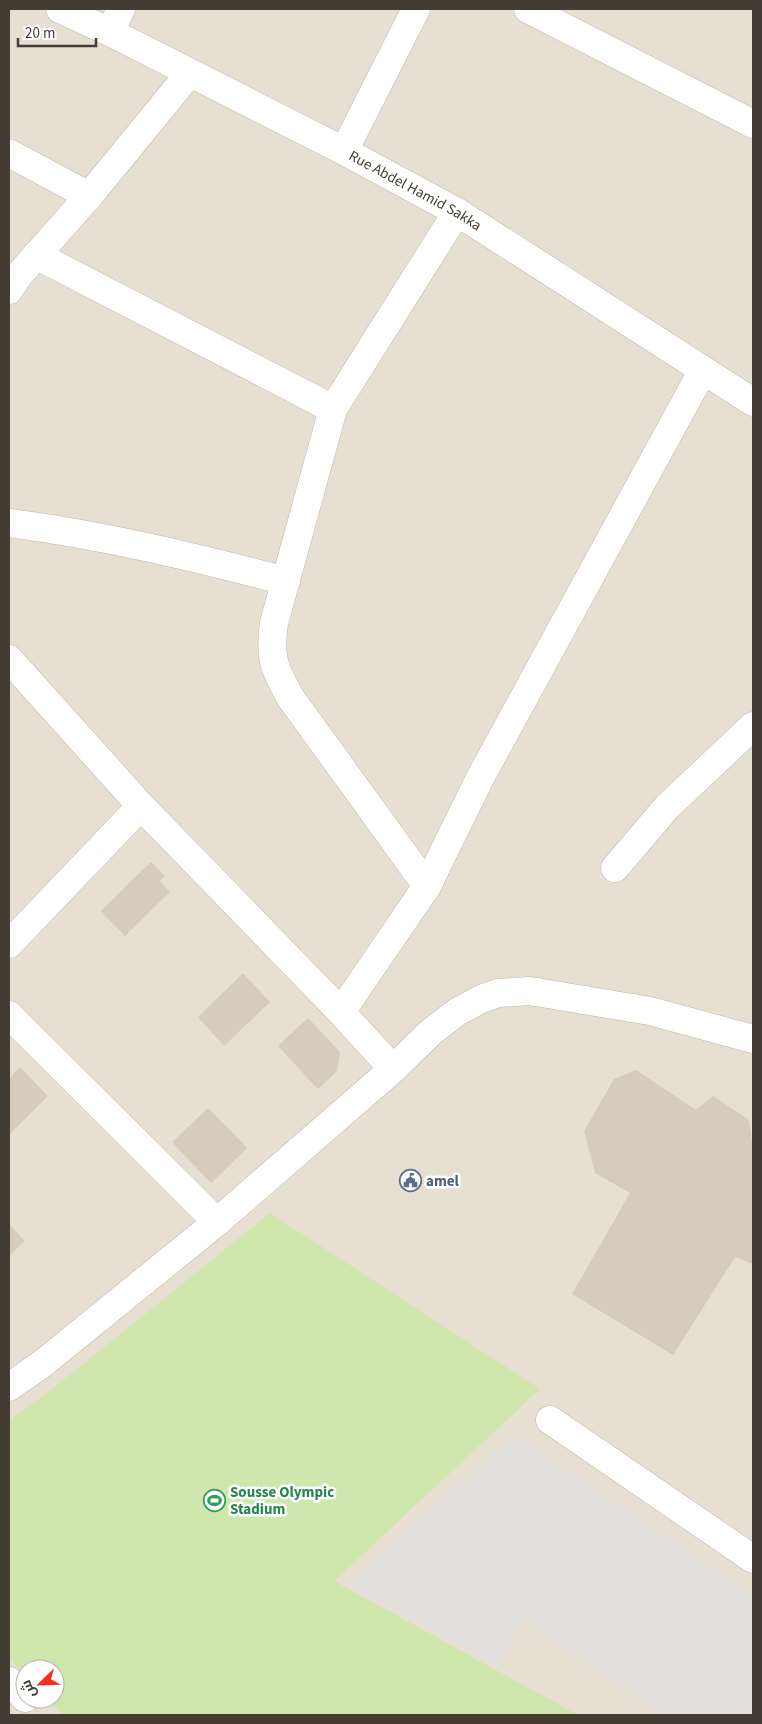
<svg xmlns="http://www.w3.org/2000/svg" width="762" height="1724" viewBox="0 0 762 1724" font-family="'Source Sans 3',Cairo,sans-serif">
<rect width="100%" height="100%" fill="#f2ede4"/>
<!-- residential -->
<path fill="#e6dfd2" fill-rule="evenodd" d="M 9,9 L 753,9 L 753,1715 L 9,1715 ZM 25,1669 L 55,1669 L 55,1699 L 25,1699 Z"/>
<!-- green -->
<path fill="#cfe6ad" d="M 270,1213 L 540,1389 L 334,1581 L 578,1715 L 63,1715 L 48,1699 L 55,1699 L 55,1669 L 25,1669 L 25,1675 L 9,1658 L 9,1421 L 51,1390 Z"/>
<!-- parking -->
<path fill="#e2e0dc" d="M 515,1435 L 753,1596 L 753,1715 L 664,1715 L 522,1620 L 497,1664 L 347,1584 Z"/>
<!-- building -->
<g fill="#d6cbbd">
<path d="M 151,862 L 165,876 L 160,881 L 170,892 L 125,936 L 101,911 Z"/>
<path d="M 243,973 L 270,1002 L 224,1046 L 198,1017 Z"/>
<path d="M 308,1018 L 340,1052 L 337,1071 L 318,1089 L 278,1046 Z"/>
<path d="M 20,1067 L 48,1096 L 9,1135 L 9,1079 Z"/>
<path d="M 636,1070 L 696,1110 L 713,1096 L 749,1120 L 752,1142 L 753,1143 L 753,1264 L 735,1257 L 673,1355 L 572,1294 L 630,1193 L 595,1173 L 584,1131 L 614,1079 Z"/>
<path d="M 208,1108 L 247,1148 L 211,1183 L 172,1142 Z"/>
<path d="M 9,1224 L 25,1241 L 9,1256 Z"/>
</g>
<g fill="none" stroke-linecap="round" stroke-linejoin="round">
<defs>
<g id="minor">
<path id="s1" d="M 60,9 L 110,32 L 344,151 L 457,212 L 753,402"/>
<path d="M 528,9 L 753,124"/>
<path d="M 110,32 L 121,9"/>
<path d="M 344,151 L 416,9"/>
<path d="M 9,153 L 89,196"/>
<path d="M 36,255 L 333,409"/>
<path d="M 9,290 L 19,275 L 89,196 L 189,74"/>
<path d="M 9,523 C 103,535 194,557 286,581"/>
<path d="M 9,659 L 141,806 L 341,1012 L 427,886 L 480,778 L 703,370"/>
<path d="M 615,868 L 667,807 L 753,726"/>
<path d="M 427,886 L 290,697 C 274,668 269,657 274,623 L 333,409 L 457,212"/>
<path d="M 9,944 L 141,806"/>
<path d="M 341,1012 L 393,1069"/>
<path d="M 9,1015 L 217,1222"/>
<path d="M 9,1387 L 42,1364 L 217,1222 L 393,1069 L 431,1032 L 457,1012 L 481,999 L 498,993 L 530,991 L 650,1011 L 753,1039"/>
<path d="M 550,1420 L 753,1559"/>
<path d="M 9,1681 L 25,1698"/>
</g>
</defs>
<!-- minor casing -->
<use href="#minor" stroke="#c0b7aa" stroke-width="29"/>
<!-- minor -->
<use href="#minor" stroke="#fff" stroke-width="28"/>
</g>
<!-- icons -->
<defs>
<symbol id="civic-ring" viewBox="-11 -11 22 22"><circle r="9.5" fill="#fff" stroke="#5c6f8a" stroke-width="1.5"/><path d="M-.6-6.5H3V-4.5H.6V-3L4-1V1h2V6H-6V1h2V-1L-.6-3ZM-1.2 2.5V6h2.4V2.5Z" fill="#5c6f8a"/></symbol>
<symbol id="stadium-ring" viewBox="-11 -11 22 22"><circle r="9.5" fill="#fff" stroke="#2e9e5b" stroke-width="1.5"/><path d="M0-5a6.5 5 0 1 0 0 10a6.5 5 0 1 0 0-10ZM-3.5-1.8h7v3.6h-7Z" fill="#2e9e5b"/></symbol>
</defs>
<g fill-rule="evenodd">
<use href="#civic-ring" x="398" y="1168" width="25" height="25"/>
<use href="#stadium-ring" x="202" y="1488" width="25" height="25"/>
</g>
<g text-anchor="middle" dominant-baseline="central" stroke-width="5" stroke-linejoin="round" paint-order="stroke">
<!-- street labels -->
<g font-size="15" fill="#443d34" stroke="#fff">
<text stroke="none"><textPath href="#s1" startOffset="399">Rue Abdel Hamid Sakka</textPath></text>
</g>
<!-- service labels -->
<g font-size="15" font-weight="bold" fill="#4e5e75" stroke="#fff" text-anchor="start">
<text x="426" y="1181">amel</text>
</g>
<!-- leisure labels -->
<g font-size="15" font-weight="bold" fill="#27864d" stroke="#fff" text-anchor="start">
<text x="230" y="1492">Sousse Olympic<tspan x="230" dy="17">Stadium</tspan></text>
</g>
</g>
<!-- border -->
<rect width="762" height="1724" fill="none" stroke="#443d34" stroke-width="20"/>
<!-- north arrow -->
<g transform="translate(40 1684) rotate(247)"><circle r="24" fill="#ffffff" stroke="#b4b1ae"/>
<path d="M0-4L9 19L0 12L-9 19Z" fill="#f52f17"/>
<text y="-8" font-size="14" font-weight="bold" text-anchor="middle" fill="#443d34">ش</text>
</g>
<!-- scale -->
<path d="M18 38v8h78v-8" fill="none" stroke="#443d34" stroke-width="2.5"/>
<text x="25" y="38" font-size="15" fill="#443d34" stroke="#ffffff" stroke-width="4" paint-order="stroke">20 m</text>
</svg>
